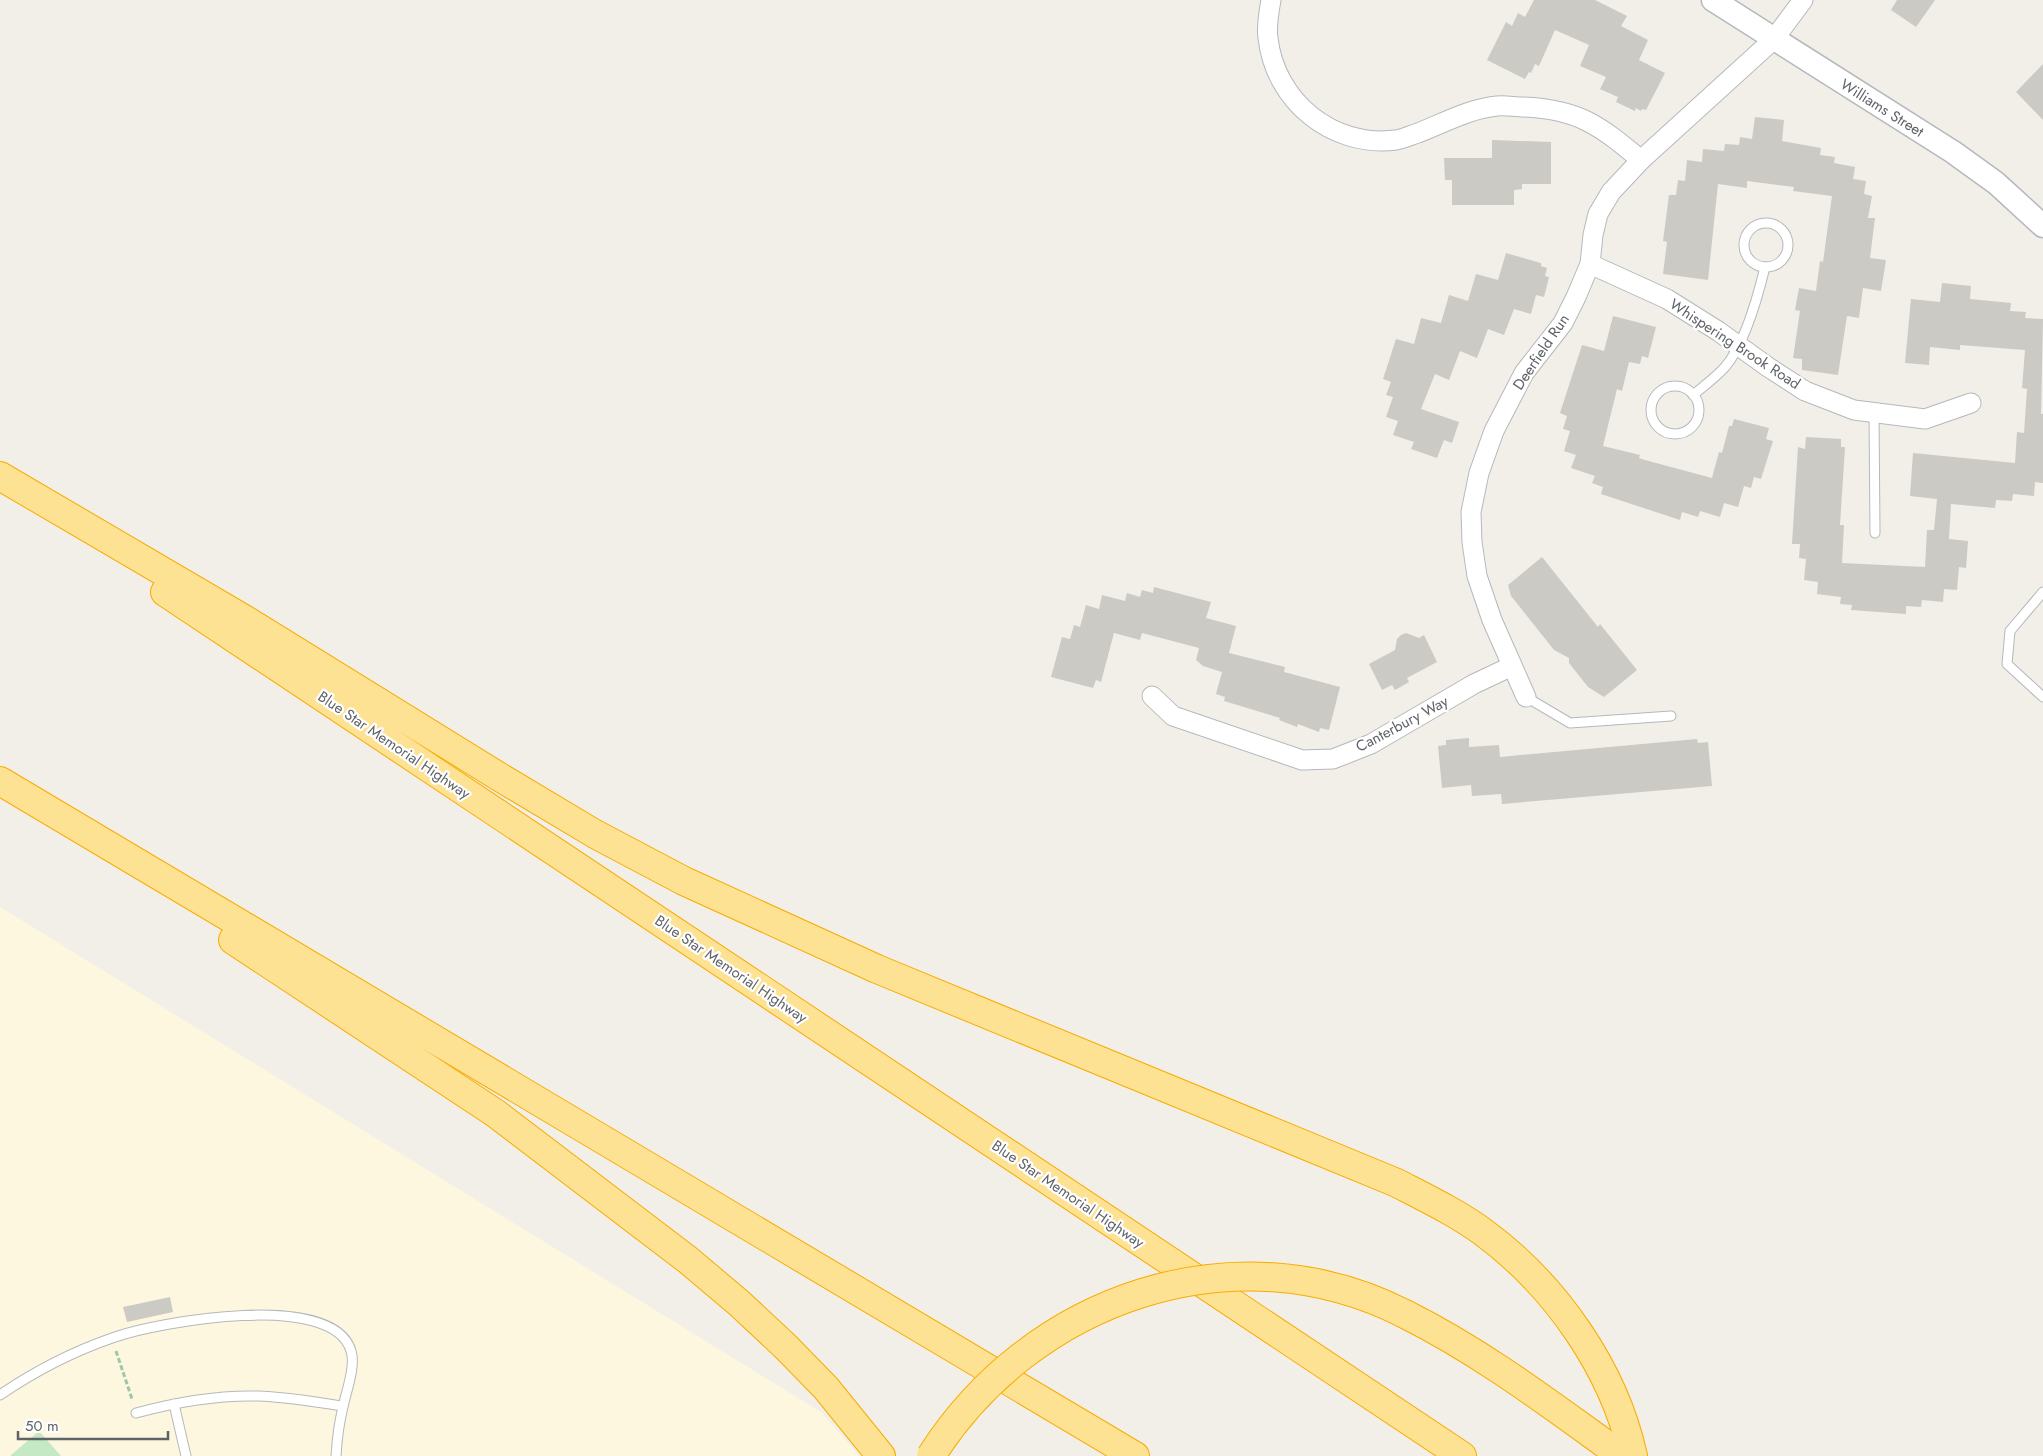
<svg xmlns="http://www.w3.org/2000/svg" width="2043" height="1456" viewBox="0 0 2043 1456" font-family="Jost,sans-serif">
<rect width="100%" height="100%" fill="#f1efe8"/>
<!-- commercial -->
<path fill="#fef7e0" d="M 0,907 L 821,1412 L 859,1456 L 0,1456 Z"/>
<!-- green -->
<path fill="#c5e8c5" d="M 39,1431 L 61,1456 L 10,1456 Z"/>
<!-- building -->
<g fill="#cccac5">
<path d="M 1534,0 L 1595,0 L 1627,16 L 1621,26 L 1648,40 L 1639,60 L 1665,73 L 1646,110 L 1642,109 L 1641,111 L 1636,108 L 1635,111 L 1616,102 L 1618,97 L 1600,89 L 1606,77 L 1580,66 L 1589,45 L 1555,30 L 1539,66 L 1535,64 L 1531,73 L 1529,72 L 1525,79 L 1487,60 L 1506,22 L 1512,26 L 1518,13 L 1525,17 Z"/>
<path d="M 1897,0 L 1935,0 L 1916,27 L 1891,10 Z"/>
<path d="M 2043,64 L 2043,120 L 2016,92 Z"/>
<path d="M 1755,117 L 1784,120 L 1782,141 L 1821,148 L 1820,155 L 1835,157 L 1834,163 L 1855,167 L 1853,179 L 1866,181 L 1864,194 L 1872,196 L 1868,218 L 1875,218 L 1870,258 L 1886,260 L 1881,291 L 1863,288 L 1859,318 L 1847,316 L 1838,375 L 1802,370 L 1802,359 L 1793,358 L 1800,311 L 1795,310 L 1799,288 L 1816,291 L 1820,261 L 1823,262 L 1832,196 L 1793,191 L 1794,187 L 1747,181 L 1747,188 L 1718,184 L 1708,280 L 1663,274 L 1667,242 L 1663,241 L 1669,195 L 1676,195 L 1678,180 L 1685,181 L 1687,160 L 1702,162 L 1703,149 L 1724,151 L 1725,144 L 1739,145 L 1740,137 L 1752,139 Z"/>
<path d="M 1492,140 L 1551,142 L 1551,184 L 1522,184 L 1522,189 L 1514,190 L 1514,205 L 1452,205 L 1452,180 L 1445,180 L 1444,158 L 1492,158 Z"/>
<path d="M 1506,253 L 1541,263 L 1541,266 L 1547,268 L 1545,276 L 1549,277 L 1544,297 L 1536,295 L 1531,314 L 1514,309 L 1504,335 L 1488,329 L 1477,358 L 1460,351 L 1449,380 L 1435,374 L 1421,409 L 1459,422 L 1452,443 L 1444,440 L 1437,458 L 1411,449 L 1414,442 L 1393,435 L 1398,421 L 1386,417 L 1393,397 L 1386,395 L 1391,382 L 1383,379 L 1396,339 L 1414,344 L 1421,318 L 1441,323 L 1449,295 L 1468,301 L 1476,274 L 1498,280 Z"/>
<path d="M 1942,283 L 1971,286 L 1970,299 L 2011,303 L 2010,311 L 2026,312 L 2025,318 L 2043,319 L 2041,414 L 2043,414 L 2043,483 L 2035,482 L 2034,496 L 2013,494 L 2012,501 L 1996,500 L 1995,508 L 1951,504 L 1949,539 L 1968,541 L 1966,568 L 1959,567 L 1957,590 L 1944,589 L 1943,602 L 1922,600 L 1921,607 L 1906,606 L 1906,614 L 1851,610 L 1852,605 L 1840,604 L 1841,597 L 1817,594 L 1818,582 L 1804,580 L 1806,559 L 1799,558 L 1800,544 L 1792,544 L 1798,447 L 1805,449 L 1806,437 L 1841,439 L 1841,447 L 1845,447 L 1840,525 L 1844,525 L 1842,563 L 1925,567 L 1927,530 L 1934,530 L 1937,499 L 1910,496 L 1913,453 L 2015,463 L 2017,432 L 2024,433 L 2027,389 L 2022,388 L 2025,350 L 1960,345 L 1960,350 L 1930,347 L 1929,365 L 1905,363 L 1911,299 L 1940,302 Z"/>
<path d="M 1613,316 L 1656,327 L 1648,358 L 1642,356 L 1640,364 L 1629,362 L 1622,391 L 1617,389 L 1603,446 L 1640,455 L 1639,458 L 1645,460 L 1712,478 L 1719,452 L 1722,453 L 1729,426 L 1732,426 L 1734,419 L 1769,428 L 1766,439 L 1773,441 L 1761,479 L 1754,477 L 1751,488 L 1744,486 L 1738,507 L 1724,503 L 1720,517 L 1700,511 L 1698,517 L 1682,512 L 1680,520 L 1601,494 L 1603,487 L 1592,483 L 1595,476 L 1571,468 L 1576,455 L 1564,451 L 1570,431 L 1563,429 L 1567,416 L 1560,413 L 1582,345 L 1604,351 Z"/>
<path d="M 1542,557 L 1598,627 L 1600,624 L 1637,670 L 1604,697 L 1588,687 L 1569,663 L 1569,658 L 1554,650 L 1511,596 L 1508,585 Z"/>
<path d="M 1154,587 L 1211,602 L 1206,618 L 1236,626 L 1229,653 L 1285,667 L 1284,672 L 1340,687 L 1329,730 L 1320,728 L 1319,732 L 1298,724 L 1297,727 L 1279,720 L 1280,718 L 1224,701 L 1225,697 L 1216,694 L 1222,672 L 1203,666 L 1196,660 L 1199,648 L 1142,633 L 1140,640 L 1114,633 L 1101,682 L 1096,680 L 1093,688 L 1051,677 L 1062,637 L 1070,639 L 1074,625 L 1080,627 L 1086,605 L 1099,609 L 1102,595 L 1125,601 L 1127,593 L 1140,597 L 1142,590 L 1153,593 Z"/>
<path d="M 1406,633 L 1419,638 L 1424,635 L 1437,662 L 1407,678 L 1409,682 L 1395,690 L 1392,685 L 1382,690 L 1369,664 L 1395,650 L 1397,639 L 1401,635 Z"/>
<path d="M 1469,738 L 1469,747 L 1499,745 L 1500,757 L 1697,739 L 1698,743 L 1708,742 L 1712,786 L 1502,804 L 1501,794 L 1472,796 L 1471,785 L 1442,788 L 1438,746 L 1446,745 L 1446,740 Z"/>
<path d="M 170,1297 L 173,1312 L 127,1322 L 123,1307 Z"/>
</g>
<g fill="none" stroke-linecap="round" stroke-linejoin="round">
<defs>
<g id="service">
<circle cx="1766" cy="245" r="22"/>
<circle cx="1675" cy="410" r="24"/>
<path d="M 1693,395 C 1704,386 1715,378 1725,367 C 1744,345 1758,296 1765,267"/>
<path d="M 1874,412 L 1875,533"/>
<path d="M 2043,592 L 2010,631 L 2007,664 L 2043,697"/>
<path d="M 1526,697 L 1570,723 L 1671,716"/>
<path d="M 0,1395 C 35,1371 74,1351 115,1337 C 159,1322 333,1290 351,1351 C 356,1366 346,1392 343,1407 C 339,1423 337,1439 336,1456"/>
<path d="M 174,1404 L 186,1456"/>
<path d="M 136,1413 C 176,1402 217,1395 258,1396 C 287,1397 315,1402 343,1406"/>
</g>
<g id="minor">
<path d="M 1271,0 C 1269,12 1266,26 1268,38 C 1275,101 1332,148 1396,140 C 1403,139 1411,135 1418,133 C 1444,123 1468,109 1497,106 C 1505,105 1515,107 1523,107 C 1579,109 1600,126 1641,160"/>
<path d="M 1590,264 L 1667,299 L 1718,331 L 1768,367 L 1805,391 L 1854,410 L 1925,419 L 1971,403"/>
<path d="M 1152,696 L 1173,716 L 1302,760 L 1333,759 L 1371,744 L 1474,684 L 1512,666"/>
<path d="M 1526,697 L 1492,620 L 1477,576 L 1472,542 L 1471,512 L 1479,473 L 1494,431 L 1524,373 L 1563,323 L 1576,297 L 1590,264 L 1593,235 L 1598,214 L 1611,192 L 1641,160 L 1774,39 L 1803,0"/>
</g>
<path id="tertiary" d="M 1713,0 L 1953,152 L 1996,183 L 2043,226"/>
<g id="motorway">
<path d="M 0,476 L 244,619 L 498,776 L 595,834 L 684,881 L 877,969 L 1397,1183 C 1426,1198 1457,1213 1483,1232 C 1555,1285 1614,1369 1633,1456"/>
<path d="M 165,592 L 1462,1456"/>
<path d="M 0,781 L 1135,1456"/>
<path d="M 233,940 L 495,1113 L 688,1260 L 739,1303 L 786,1347 L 826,1388 L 881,1456"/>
<path d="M 1405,1314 C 1483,1353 1551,1405 1622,1456"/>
</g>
</defs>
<!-- service casing -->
<use href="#service" stroke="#b5b8bc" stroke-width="11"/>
<!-- minor casing -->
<use href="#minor" stroke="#b5b8bc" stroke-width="21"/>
<!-- tertiary casing -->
<use href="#tertiary" stroke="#b5b8bc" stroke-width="25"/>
<!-- motorway casing -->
<use href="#motorway" stroke="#f9ab00" stroke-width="30"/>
<!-- path -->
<path stroke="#9cc7a9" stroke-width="3" stroke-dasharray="5 2.5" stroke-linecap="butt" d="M 116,1351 L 132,1399"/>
<!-- service -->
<use href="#service" stroke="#fff" stroke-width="9"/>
<!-- minor -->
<use href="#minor" stroke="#fff" stroke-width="19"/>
<!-- tertiary -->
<use href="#tertiary" stroke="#fff" stroke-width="22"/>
<!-- motorway -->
<use href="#motorway" stroke="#fde293" stroke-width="28"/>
<defs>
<path id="motorway-bridge" d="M 931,1456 C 1031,1298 1235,1227 1405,1314"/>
</defs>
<!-- motorway-bridge casing -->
<use href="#motorway-bridge" stroke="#f9ab00" stroke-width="30" stroke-linecap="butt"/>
<!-- motorway-bridge -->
<use href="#motorway-bridge" stroke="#fde293" stroke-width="28"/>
</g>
<g text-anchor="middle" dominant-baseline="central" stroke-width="4.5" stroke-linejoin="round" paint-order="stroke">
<!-- street labels -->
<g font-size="15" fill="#5f6368" stroke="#fff">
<text transform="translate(1882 108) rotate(32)">Williams Street</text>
<text transform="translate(1735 344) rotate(33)">Whispering Brook Road</text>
<text transform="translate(1541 352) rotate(-56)">Deerfield Run</text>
<text transform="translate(1402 724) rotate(-28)">Canterbury Way</text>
<text transform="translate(394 745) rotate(34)">Blue Star Memorial Highway</text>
<text transform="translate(731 969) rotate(34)">Blue Star Memorial Highway</text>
<text transform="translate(1068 1194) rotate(34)">Blue Star Memorial Highway</text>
</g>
</g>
<!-- scale -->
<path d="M18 1431v8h150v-8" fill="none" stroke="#5f6368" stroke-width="2.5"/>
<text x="25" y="1431" font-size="15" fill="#5f6368" stroke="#ffffff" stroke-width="4" paint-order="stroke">50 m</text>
</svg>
